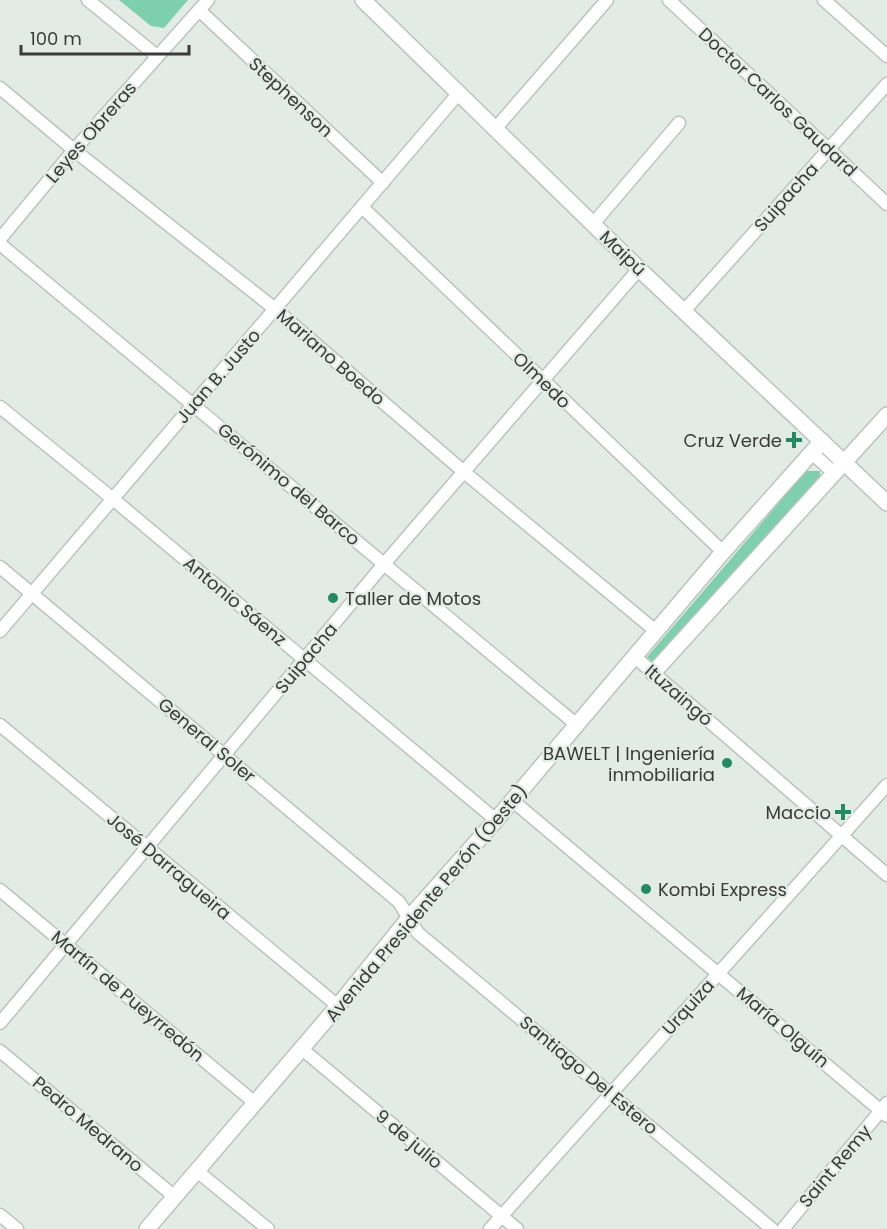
<svg xmlns="http://www.w3.org/2000/svg" width="887" height="1229" viewBox="0 0 887 1229" font-family="Poppins,sans-serif">
<rect width="100%" height="100%" fill="#e3ebe7"/>
<!-- green -->
<g fill="#7ecfad">
<path d="M 119,0 L 188,0 L 164,28 L 151,26 Z"/>
<path d="M 806,471 L 820,471 L 820,483 L 654,664 L 647,657 Z"/>
</g>
<g fill="none" stroke-linecap="round" stroke-linejoin="round">
<defs>
<g id="minor">
<path d="M 88,0 L 157,56"/>
<path d="M 669,0 L 887,204"/>
<path d="M 824,0 L 887,56"/>
<path d="M 199,10 L 383,183"/>
<path d="M 0,88 L 74,150 L 275,309 L 464,472 L 657,632"/>
<path d="M 495,129 L 607,0"/>
<path d="M 362,207 L 723,552"/>
<path d="M 593,224 L 679,123"/>
<path d="M 0,239 L 74,150 L 208,0"/>
<path d="M 0,244 L 577,725"/>
<path d="M 684,311 L 887,84"/>
<path d="M 0,407 L 113,499 L 496,820"/>
<path d="M 812,453 L 835,474"/>
<path d="M 0,567 L 399,902 L 418,933 L 772,1229"/>
<path d="M 0,631 L 458,94"/>
<path d="M 635,657 L 887,875"/>
<path d="M 0,725 L 338,1006"/>
<path d="M 513,801 L 887,1116"/>
<path d="M 0,890 L 255,1103"/>
<path d="M 0,1023 L 384,564 L 639,269"/>
<path d="M 302,1049 L 517,1229"/>
<path d="M 0,1051 L 175,1197"/>
<path d="M 197,1171 L 268,1229"/>
<path d="M 0,1215 L 17,1229"/>
<path d="M 490,1229 L 887,785"/>
<path d="M 783,1229 L 887,1103"/>
</g>
<g id="major">
<path d="M 363,0 L 639,269 L 887,503"/>
<path d="M 653,673 L 887,415"/>
<path d="M 147,1229 L 338,1006 L 409,918 L 496,820 L 723,552 L 822,441"/>
</g>
</defs>
<!-- minor casing -->
<use href="#minor" stroke="#bbc3bf" stroke-width="15"/>
<!-- major casing -->
<use href="#major" stroke="#bbc3bf" stroke-width="18"/>
<!-- minor -->
<use href="#minor" stroke="#fff" stroke-width="12"/>
<!-- major -->
<use href="#major" stroke="#fff" stroke-width="15"/>
</g>
<!-- markers -->
<g fill="#228a67" stroke="#e3ebe7" stroke-width="2">
<path d="M791 431h6v6h6v6h-6v6h-6v-6h-6v-6h6z"/>
<circle cx="333" cy="598" r="6"/>
<circle cx="727" cy="763" r="6"/>
<path d="M840 803h6v6h6v6h-6v6h-6v-6h-6v-6h6z"/>
<circle cx="646" cy="889" r="6"/>
</g>
<g text-anchor="middle" dominant-baseline="central" stroke-width="4.5" stroke-linejoin="round" paint-order="stroke">
<!-- street labels -->
<g font-size="18" fill="#383b39" stroke="#e3ebe7">
<text transform="translate(291 97) rotate(43)">Stephenson</text>
<text transform="translate(778 102) rotate(43)">Doctor Carlos Gaudard</text>
<text transform="translate(91 132) rotate(-49)">Leyes Obreras</text>
<text transform="translate(786 197) rotate(-48)">Suipacha</text>
<text transform="translate(623 253) rotate(44)">Maipú</text>
<text transform="translate(331 357) rotate(41)">Mariano Boedo</text>
<text transform="translate(218 376) rotate(-49)">Juan B. Justo</text>
<text transform="translate(542 380) rotate(44)">Olmedo</text>
<text transform="translate(289 484) rotate(40)">Gerónimo del Barco</text>
<text transform="translate(235 601) rotate(40)">Antonio Sáenz</text>
<text transform="translate(306 658) rotate(-50)">Suipacha</text>
<text transform="translate(679 695) rotate(41)">Ituzaingó</text>
<text transform="translate(207 740) rotate(40)">General Soler</text>
<text transform="translate(169 866) rotate(40)">José Darragueira</text>
<text transform="translate(426 903) rotate(-50)">Avenida Presidente Perón (Oeste)</text>
<text transform="translate(128 996) rotate(40)">Martín de Pueyrredón</text>
<text transform="translate(688 1007) rotate(-48)">Urquiza</text>
<text transform="translate(783 1027) rotate(40)">María Olguín</text>
<text transform="translate(589 1075) rotate(40)">Santiago Del Estero</text>
<text transform="translate(88 1124) rotate(40)">Pedro Medrano</text>
<text transform="translate(409 1139) rotate(40)">9 de julio</text>
<text transform="translate(835 1166) rotate(-50)">Saint Remy</text>
</g>
<!-- poi labels -->
<g font-size="18" fill="#383b39" stroke="#e3ebe7" text-anchor="end">
<text x="782" y="440">Cruz Verde</text>
<text x="345" y="598" text-anchor="start">Taller de Motos</text>
<text x="715" y="753">BAWELT | Ingeniería<tspan x="715" dy="21">inmobiliaria</tspan></text>
<text x="831" y="812">Maccio</text>
<text x="658" y="889" text-anchor="start">Kombi Express</text>
</g>
</g>
<!-- scale -->
<path d="M21 45v9h168v-9" fill="none" stroke="#383b39" stroke-width="3"/>
<text x="30" y="45" font-size="18" fill="#383b39" stroke="#e3ebe7" stroke-width="4.5" paint-order="stroke">100 m</text>
</svg>
